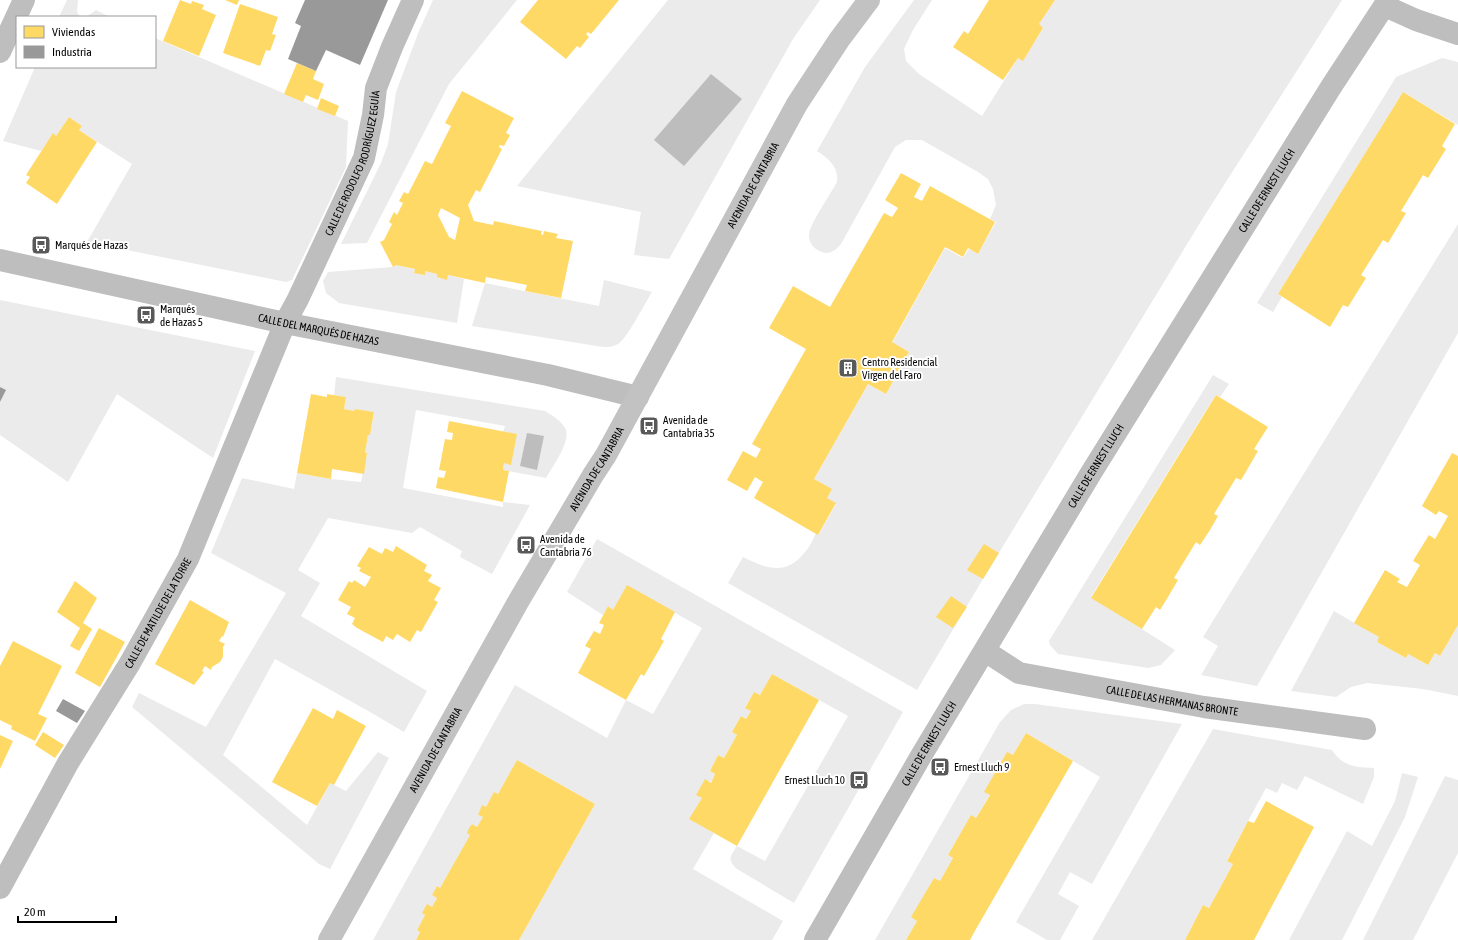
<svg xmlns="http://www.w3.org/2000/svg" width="1458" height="940" viewBox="0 0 1458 940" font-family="'Asap Condensed',sans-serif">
<rect width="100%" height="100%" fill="#fff"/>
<!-- green -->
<g fill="#ebebeb">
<path d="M 67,0 L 78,0 L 77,12 L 80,17 L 59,17 Z"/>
<path d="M 433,0 L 517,0 L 449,84 L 367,243 L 341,244 L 381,163 L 388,144 L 396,92 L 419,31 Z"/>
<path d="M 668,0 L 820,0 L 793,39 L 669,259 L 634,255 L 641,212 L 517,186 Z"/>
<path d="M 914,0 L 932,0 L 913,30 L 904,49 L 906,61 L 919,74 L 982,116 L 1018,58 L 1023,60 L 1043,29 L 1038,25 L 1055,0 L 1342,0 L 1203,218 L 983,579 L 917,690 L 728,583 L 743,557 C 767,569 786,576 805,552 C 810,547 813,539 816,533 L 819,534 L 836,504 L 826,498 L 831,489 L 814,479 L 868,384 L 886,394 L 909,352 L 892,343 L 945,248 L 963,258 L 969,249 L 978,254 L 996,222 L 990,219 L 996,205 L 993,189 L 988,179 L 978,172 L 922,140 L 906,140 L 895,147 L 841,244 C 836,250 830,255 822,252 C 815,250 808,243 809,234 C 811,222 830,195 837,182 C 839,167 829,159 817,151 L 865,67 Z"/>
<path d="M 96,10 L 110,17 L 86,17 Z"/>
<path d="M 155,38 L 348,121 L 346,167 L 292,280 L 286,282 L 87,242 L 132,164 L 79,130 L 82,126 L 69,117 L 56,136 L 53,134 L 41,151 L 3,141 L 35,67 L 155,67 Z"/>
<path d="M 1442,58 L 1458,62 L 1458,125 L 1403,92 L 1278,294 L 1282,297 L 1273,312 L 1257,303 L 1396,77 Z"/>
<path d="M 1458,224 L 1458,333 L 1257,686 L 1201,675 L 1218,646 L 1203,637 Z"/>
<path d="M 396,265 L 415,269 L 414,272 L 425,275 L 425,271 L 437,274 L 437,277 L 447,279 L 448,275 L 464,279 L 457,323 L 339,303 L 326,293 L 323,281 L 328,272 L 392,267 Z"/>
<path d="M 604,280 L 652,292 C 645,303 627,339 618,344 C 613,347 608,347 603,347 L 472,326 L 485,283 L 599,306 Z"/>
<path d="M 0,300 L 255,351 L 213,458 L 117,394 L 68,482 L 0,435 L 0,402 L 5,391 L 0,387 Z"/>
<path d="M 1213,375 L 1229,384 L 1220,397 L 1216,395 L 1213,399 L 1091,597 L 1175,650 L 1161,665 L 1148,668 L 1058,654 L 1050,645 L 1049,641 Z"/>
<path d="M 336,377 L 545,411 C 553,416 562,421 566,430 C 570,443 552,467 546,478 L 503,470 L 504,463 L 517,434 L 503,432 L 505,426 L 416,410 L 403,488 L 503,507 L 503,502 L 530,505 L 492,574 L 460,557 L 462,551 L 420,527 L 412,533 L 328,518 L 298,570 L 320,583 L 301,616 L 427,691 L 404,732 L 370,712 L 275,659 L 223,755 L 307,825 L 330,783 L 346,791 L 378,752 L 389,758 L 330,869 L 319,864 L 132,707 L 139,693 L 206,727 L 286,593 L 211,553 L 242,478 L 294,489 L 297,473 L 331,479 L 361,482 L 367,453 L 365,453 L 368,435 L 370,435 L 374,413 L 355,409 L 354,411 L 344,409 L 346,397 L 334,395 Z"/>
<path d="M 597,539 L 903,712 L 794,903 L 737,869 C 727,859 730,857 737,846 L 765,861 L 848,716 L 772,674 L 760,695 L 754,692 L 745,707 L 751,711 L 746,719 L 741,716 L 732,732 L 737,735 L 724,758 L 718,755 L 710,771 L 715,774 L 711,782 L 705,780 L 697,795 L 702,798 L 690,819 L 714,833 L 693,869 L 783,921 L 772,940 L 519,940 L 595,804 L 517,760 L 498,794 L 494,793 L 486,807 L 482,806 L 478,815 L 483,817 L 477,827 L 472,824 L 470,828 L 470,835 L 440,888 L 437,886 L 433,895 L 437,898 L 432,907 L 422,913 L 425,915 L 417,930 L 420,932 L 416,940 L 373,940 L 515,685 L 607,738 L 626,700 L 653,714 L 702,628 L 627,586 L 613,610 L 608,606 L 603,615 L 567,592 Z"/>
<path d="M 1334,611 L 1379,637 L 1377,642 L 1406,658 L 1408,654 L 1428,665 L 1435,653 L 1440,656 L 1458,625 L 1458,696 L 1423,689 L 1367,683 L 1351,687 L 1336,697 L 1291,691 Z"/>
<path d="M 1024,704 L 1035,704 L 1182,724 L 1092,884 L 1070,872 L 1058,894 L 1079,906 L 1060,940 L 1047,940 L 1016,922 L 1100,777 L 1026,733 L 976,818 L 971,816 L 948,855 L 953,858 L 940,881 L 934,878 L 912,917 L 917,921 L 906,940 L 875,940 L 1000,722 L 1011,710 Z"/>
<path d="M 1213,729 L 1332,750 C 1343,767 1356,767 1374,768 L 1374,777 L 1363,804 L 1305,776 L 1297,790 L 1282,783 L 1277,793 L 1266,788 L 1227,860 L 1233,864 L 1209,908 L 1203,905 L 1185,940 L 1092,940 Z"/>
<path d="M 1402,773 L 1418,777 L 1405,817 L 1342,940 L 1289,940 L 1347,831 L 1372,846 L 1395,801 Z"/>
<path d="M 1445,776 L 1458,780 L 1458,853 L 1413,940 L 1363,940 Z"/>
</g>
<!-- water -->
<g fill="#bdbdbd">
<path d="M 711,74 L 742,99 L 684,166 L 654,140 Z"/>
<path d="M 527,433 L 544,436 L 537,470 L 520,466 Z"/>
</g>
<!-- homes -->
<g fill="#ffd966" fill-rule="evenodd">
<path d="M 180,0 L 191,4 L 192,1 L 204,5 L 202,9 L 216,15 L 199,56 L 163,41 Z"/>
<path d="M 225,0 L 239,0 L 237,5 Z"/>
<path d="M 538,0 L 619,0 L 591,34 L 588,32 L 586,34 L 589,37 L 580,48 L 577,46 L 566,59 L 520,22 Z"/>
<path d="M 989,0 L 1055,0 L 1039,24 L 1043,28 L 1023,61 L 1018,58 L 1003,80 L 953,47 L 964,31 L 968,34 Z"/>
<path d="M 240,4 L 278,17 L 272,34 L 276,35 L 270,51 L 266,50 L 260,66 L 223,53 Z"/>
<path d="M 297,63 L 316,71 L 313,79 L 324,84 L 318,100 L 306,95 L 303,102 L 284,94 Z"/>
<path d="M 462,91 L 514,118 L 506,133 L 510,135 L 504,146 L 500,145 L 499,147 L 502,149 L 480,192 L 476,190 L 468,205 L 474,221 L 493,225 L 494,221 L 542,231 L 541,234 L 543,235 L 544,231 L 558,234 L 556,238 L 573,241 L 561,298 L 525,291 L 527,285 L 486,277 L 485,283 L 448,275 L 447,280 L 437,277 L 437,274 L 425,271 L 425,275 L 414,273 L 415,269 L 396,265 L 393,267 L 380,242 L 384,240 L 392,224 L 389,222 L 394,212 L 397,215 L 403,203 L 399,201 L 404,192 L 408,194 L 425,161 L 432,164 L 451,126 L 445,123 ZM 441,208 L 460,218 L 455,240 L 449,237 L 438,215 Z"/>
<path d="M 1403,92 L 1455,124 L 1442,146 L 1446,149 L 1428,178 L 1423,175 L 1401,211 L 1406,213 L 1388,243 L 1383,240 L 1361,275 L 1366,278 L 1348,307 L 1343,305 L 1330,327 L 1278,294 Z"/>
<path d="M 321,98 L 339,106 L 335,116 L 317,109 Z"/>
<path d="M 69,117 L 82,126 L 79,130 L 97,142 L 57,204 L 26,183 L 30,177 L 26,175 L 53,133 L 56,136 Z"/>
<path d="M 901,173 L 921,184 L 914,197 L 922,201 L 930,186 L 995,222 L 978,254 L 968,248 L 963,257 L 945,247 L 892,342 L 909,352 L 886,394 L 868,384 L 814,479 L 832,489 L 827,498 L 836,503 L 818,535 L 754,498 L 763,482 L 755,477 L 747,491 L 727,480 L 743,451 L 756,458 L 761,449 L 752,444 L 806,349 L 769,328 L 793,286 L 830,307 L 884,213 L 892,217 L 898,208 L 885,200 Z"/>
<path d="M 311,394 L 327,397 L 327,394 L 346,397 L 344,409 L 354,411 L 355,409 L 374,412 L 370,435 L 368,435 L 365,453 L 367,453 L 364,474 L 332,469 L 331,479 L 297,473 Z"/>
<path d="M 1216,395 L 1268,427 L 1254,449 L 1258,451 L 1251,463 L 1241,480 L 1236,478 L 1214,514 L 1218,516 L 1210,530 L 1200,545 L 1196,542 L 1174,578 L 1178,580 L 1168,597 L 1160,610 L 1156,607 L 1142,629 L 1091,598 Z"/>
<path d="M 449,421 L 517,434 L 511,465 L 504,463 L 503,470 L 509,471 L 503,502 L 436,488 L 438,477 L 444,478 L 446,471 L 439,470 L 445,439 L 452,440 L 453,433 L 447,432 Z"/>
<path d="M 1452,453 L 1458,456 L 1458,625 L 1440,656 L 1435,653 L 1428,665 L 1408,654 L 1406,658 L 1377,642 L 1379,637 L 1354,623 L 1385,570 L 1400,579 L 1397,582 L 1407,587 L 1420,565 L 1413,561 L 1416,556 L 1429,535 L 1435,539 L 1448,516 L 1439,511 L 1436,515 L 1422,506 Z"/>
<path d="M 984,544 L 999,553 L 983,579 L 967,570 Z"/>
<path d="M 396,546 L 427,565 L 424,571 L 432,575 L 428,581 L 441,588 L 434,600 L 438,602 L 421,632 L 417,630 L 410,642 L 397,634 L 393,640 L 386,636 L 383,642 L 357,628 L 352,624 L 355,618 L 347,614 L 351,607 L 338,600 L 349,581 L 352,583 L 354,580 L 365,587 L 371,577 L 359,571 L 361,568 L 357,566 L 369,547 L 382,554 L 385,548 L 393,552 Z"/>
<path d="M 75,581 L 97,598 L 83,623 L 92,629 L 79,651 L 70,646 L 80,628 L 57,612 Z"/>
<path d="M 627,585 L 675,612 L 661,639 L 664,641 L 644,676 L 641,674 L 626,700 L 578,673 L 591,649 L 585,646 L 594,631 L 600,634 L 604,625 L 599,623 L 608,606 L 613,610 Z"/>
<path d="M 951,596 L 967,607 L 953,628 L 936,617 Z"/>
<path d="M 190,600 L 229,622 L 223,637 L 222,636 L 219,641 L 225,644 L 223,647 L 223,657 L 220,662 L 212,667 L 211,670 L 205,666 L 202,671 L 204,672 L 194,685 L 155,664 Z"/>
<path d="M 99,628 L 125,642 L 100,687 L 75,673 Z"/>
<path d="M 13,641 L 62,666 L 38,714 L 47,718 L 35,741 L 11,729 L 12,726 L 0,720 L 0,666 Z"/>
<path d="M 772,674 L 819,700 L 737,846 L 689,819 L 702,798 L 696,795 L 705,779 L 711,783 L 715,774 L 710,771 L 718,755 L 724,758 L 737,735 L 732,732 L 741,716 L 746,719 L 751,711 L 745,708 L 754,692 L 760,695 Z"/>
<path d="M 313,708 L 333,719 L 337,710 L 366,726 L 334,785 L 330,783 L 317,806 L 272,782 Z"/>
<path d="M 43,732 L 64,745 L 55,758 L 35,745 Z"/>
<path d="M 1026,733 L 1073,761 L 976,929 L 970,940 L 906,940 L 917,921 L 911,917 L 934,878 L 940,881 L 953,858 L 948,855 L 971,815 L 976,818 L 990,795 L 984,792 L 1007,752 L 1013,755 Z"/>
<path d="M 0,735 L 13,741 L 0,769 Z"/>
<path d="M 517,760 L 595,804 L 519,940 L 416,940 L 420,932 L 417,930 L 425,915 L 422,913 L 427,904 L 432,907 L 437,898 L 432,895 L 437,886 L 440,888 L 470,835 L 467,833 L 469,828 L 472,824 L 477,827 L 483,817 L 478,815 L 482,805 L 486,807 L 494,792 L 498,794 Z"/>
<path d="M 1266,801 L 1314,827 L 1254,940 L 1185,940 L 1203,905 L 1209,908 L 1233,864 L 1227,861 L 1248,821 L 1254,823 Z"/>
</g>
<!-- industry -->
<g fill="#999">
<path d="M 305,0 L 388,0 L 360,65 L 326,50 L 316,71 L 288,59 L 301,26 L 295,23 Z"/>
<path d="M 0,387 L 6,390 L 0,402 Z"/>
<path d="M 63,699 L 85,711 L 77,723 L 56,711 Z"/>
</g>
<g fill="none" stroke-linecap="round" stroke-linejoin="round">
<!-- minor -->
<g stroke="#bebebe" stroke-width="22">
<path d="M 1385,6 L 1416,20 L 1458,34"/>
<path d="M 0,52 L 24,0"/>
<path id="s1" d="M 0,260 L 285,323 L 548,375 L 638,397"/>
<path id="s2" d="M 985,651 L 1019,673 L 1204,707 L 1365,729"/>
<path id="s3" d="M 0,888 L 68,763 L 130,663 L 188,559 L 285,323 L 298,299 L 364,158 L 373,115 L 376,88 L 392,47 L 413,0"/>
<path id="s4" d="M 815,940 L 921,756 L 1091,473 L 1331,87 L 1388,0"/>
</g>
<!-- secondary -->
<path stroke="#c2c2c2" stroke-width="22" id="s5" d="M 329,940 L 518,602 L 593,475 L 606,455 L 797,104 L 839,40 L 869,0"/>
</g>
<!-- icons -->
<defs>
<symbol id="bus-square" viewBox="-11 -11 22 22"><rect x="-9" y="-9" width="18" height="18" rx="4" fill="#595959" stroke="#fff"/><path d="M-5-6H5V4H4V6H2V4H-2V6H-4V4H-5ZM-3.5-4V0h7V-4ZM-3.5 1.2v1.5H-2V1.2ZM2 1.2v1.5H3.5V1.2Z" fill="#fff"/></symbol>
<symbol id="building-square" viewBox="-11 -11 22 22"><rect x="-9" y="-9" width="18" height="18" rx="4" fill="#595959" stroke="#fff"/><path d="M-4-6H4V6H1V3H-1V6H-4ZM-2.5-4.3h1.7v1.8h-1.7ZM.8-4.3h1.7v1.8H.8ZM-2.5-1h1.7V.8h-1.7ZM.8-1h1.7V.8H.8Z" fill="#fff"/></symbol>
</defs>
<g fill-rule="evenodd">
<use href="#bus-square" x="30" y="234" width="22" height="22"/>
<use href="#bus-square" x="135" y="304" width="22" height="22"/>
<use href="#building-square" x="837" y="357" width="22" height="22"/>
<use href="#bus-square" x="638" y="415" width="22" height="22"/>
<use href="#bus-square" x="515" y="534" width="22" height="22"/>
<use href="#bus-square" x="929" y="756" width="22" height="22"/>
<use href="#bus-square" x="848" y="769" width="22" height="22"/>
</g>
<g text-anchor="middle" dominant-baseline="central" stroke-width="4" stroke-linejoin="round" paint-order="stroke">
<!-- street labels -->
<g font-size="11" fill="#000" stroke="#fff">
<text stroke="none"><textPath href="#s3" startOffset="809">CALLE DE RODOLFO RODRÍGUEZ EGUÍA</textPath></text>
<text stroke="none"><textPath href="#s5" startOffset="866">AVENIDA DE CANTABRIA</textPath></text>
<text stroke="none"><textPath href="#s4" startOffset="875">CALLE DE ERNEST LLUCH</textPath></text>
<text stroke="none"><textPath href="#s1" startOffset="326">CALLE DEL MARQUÉS DE HAZAS</textPath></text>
<text stroke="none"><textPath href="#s4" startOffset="551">CALLE DE ERNEST LLUCH</textPath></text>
<text stroke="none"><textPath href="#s5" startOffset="542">AVENIDA DE CANTABRIA</textPath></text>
<text stroke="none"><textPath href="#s3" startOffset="317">CALLE DE MATILDE DE LA TORRE</textPath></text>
<text stroke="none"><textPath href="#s2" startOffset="196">CALLE DE LAS HERMANAS BRONTE</textPath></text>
<text stroke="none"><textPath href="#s4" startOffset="227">CALLE DE ERNEST LLUCH</textPath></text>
<text stroke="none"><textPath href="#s5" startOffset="218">AVENIDA DE CANTABRIA</textPath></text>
</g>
<!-- poi labels -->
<g font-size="11" fill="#000" stroke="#fff" text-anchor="start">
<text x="55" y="245">Marqués de Hazas</text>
<text x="160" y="309">Marqués<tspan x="160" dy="13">de Hazas 5</tspan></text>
<text x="862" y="362">Centro Residencial<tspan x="862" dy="13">Virgen del Faro</tspan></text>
<text x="663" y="420">Avenida de<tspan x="663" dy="13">Cantabria 35</tspan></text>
<text x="540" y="539">Avenida de<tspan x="540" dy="13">Cantabria 76</tspan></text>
<text x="954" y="767">Ernest Lluch 9</text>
<text x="845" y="780" text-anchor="end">Ernest Lluch 10</text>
</g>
</g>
<!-- legend -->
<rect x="16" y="16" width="140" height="52" fill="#ffffff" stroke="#999999"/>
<rect x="24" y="26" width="20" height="12" fill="#ffd966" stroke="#999999"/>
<text x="52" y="36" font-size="12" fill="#000000">Viviendas</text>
<rect x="24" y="46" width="20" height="12" fill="#999999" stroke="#999999"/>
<text x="52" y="56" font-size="12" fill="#000000">Industria</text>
<!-- scale -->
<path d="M18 916v6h98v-6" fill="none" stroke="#000000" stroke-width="2"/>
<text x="24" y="916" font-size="12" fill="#000000" stroke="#ffffff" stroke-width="3" paint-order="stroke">20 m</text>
</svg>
